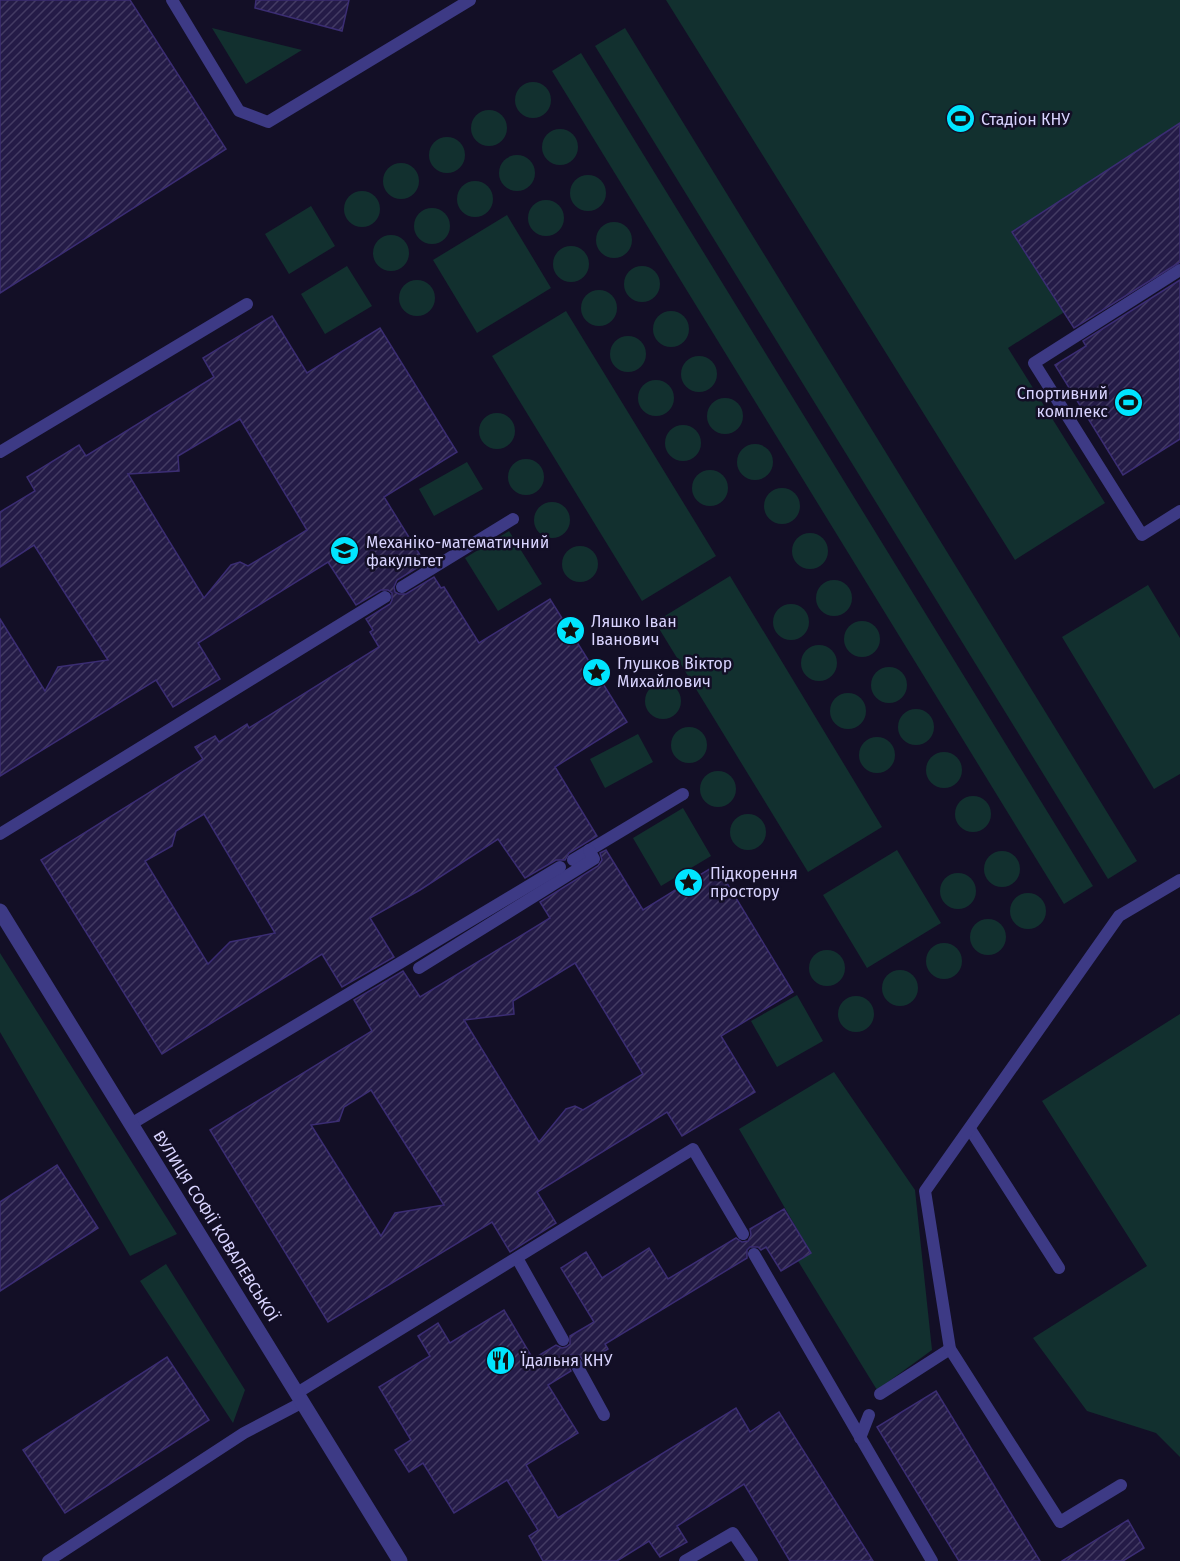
<svg xmlns="http://www.w3.org/2000/svg" width="1180" height="1561" viewBox="0 0 1180 1561" font-family="'Fira Sans',sans-serif">
<defs>
<pattern id="building-hatch" width="6" height="6" patternUnits="userSpaceOnUse" patternTransform="scale(1.5)"><rect width="6" height="6" fill="#241b47"/><path d="M-1 1l2-2M0 6l6-6M5 7l2-2" fill="none" stroke="#433b63"/></pattern>
</defs>
<rect width="100%" height="100%" fill="#130f26"/>
<!-- green -->
<g fill="#12302f">
<path d="M 666,0 L 1180,0 L 1180,238 L 1008,348 L 1105,503 L 1015,560 Z"/>
<path d="M 212,28 L 302,50 L 246,84 Z"/>
<path d="M 625,28 L 1137,861 L 1108,879 L 595,46 Z"/>
<path d="M 581,53 L 1093,886 L 1064,904 L 552,71 Z"/>
<circle cx="533" cy="100" r="18"/>
<circle cx="489" cy="128" r="18"/>
<circle cx="560" cy="147" r="18"/>
<circle cx="447" cy="155" r="18"/>
<circle cx="517" cy="173" r="18"/>
<circle cx="401" cy="181" r="18"/>
<circle cx="588" cy="193" r="18"/>
<circle cx="475" cy="199" r="18"/>
<circle cx="362" cy="209" r="18"/>
<circle cx="546" cy="218" r="18"/>
<path d="M 311,206 L 335,246 L 289,274 L 265,234 Z"/>
<circle cx="432" cy="226" r="18"/>
<path d="M 507,215 L 551,288 L 477,333 L 433,260 Z"/>
<circle cx="614" cy="240" r="18"/>
<circle cx="391" cy="253" r="18"/>
<circle cx="571" cy="264" r="18"/>
<circle cx="642" cy="284" r="18"/>
<path d="M 347,266 L 372,306 L 325,334 L 301,294 Z"/>
<circle cx="417" cy="298" r="18"/>
<circle cx="599" cy="308" r="18"/>
<path d="M 566,311 L 716,556 L 642,601 L 492,356 Z"/>
<circle cx="671" cy="329" r="18"/>
<circle cx="628" cy="354" r="18"/>
<circle cx="699" cy="374" r="18"/>
<circle cx="656" cy="398" r="18"/>
<circle cx="725" cy="416" r="18"/>
<circle cx="497" cy="431" r="18"/>
<circle cx="683" cy="443" r="18"/>
<circle cx="755" cy="462" r="18"/>
<circle cx="526" cy="477" r="18"/>
<path d="M 467,462 L 483,489 L 434,516 L 419,489 Z"/>
<circle cx="710" cy="488" r="18"/>
<circle cx="782" cy="506" r="18"/>
<circle cx="552" cy="520" r="18"/>
<path d="M 509,531 L 542,584 L 498,611 L 465,558 Z"/>
<circle cx="810" cy="551" r="18"/>
<circle cx="580" cy="564" r="18"/>
<path d="M 730,576 L 882,827 L 808,872 L 655,622 Z"/>
<circle cx="834" cy="598" r="18"/>
<path d="M 1148,585 L 1180,638 L 1180,774 L 1154,789 L 1062,637 Z"/>
<circle cx="791" cy="622" r="18"/>
<circle cx="862" cy="639" r="18"/>
<circle cx="819" cy="663" r="18"/>
<circle cx="889" cy="685" r="18"/>
<circle cx="663" cy="701" r="18"/>
<circle cx="848" cy="711" r="18"/>
<circle cx="916" cy="727" r="18"/>
<circle cx="689" cy="745" r="18"/>
<path d="M 638,734 L 653,762 L 605,788 L 590,759 Z"/>
<circle cx="877" cy="755" r="18"/>
<circle cx="944" cy="770" r="18"/>
<circle cx="718" cy="789" r="18"/>
<circle cx="973" cy="814" r="18"/>
<path d="M 683,808 L 711,856 L 661,886 L 633,838 Z"/>
<circle cx="748" cy="832" r="18"/>
<path d="M 897,850 L 941,923 L 867,968 L 823,895 Z"/>
<circle cx="1002" cy="869" r="18"/>
<circle cx="958" cy="891" r="18"/>
<circle cx="1028" cy="911" r="18"/>
<circle cx="988" cy="937" r="18"/>
<circle cx="944" cy="961" r="18"/>
<circle cx="827" cy="968" r="18"/>
<path d="M 0,953 L 177,1234 L 130,1256 L 0,1032 Z"/>
<circle cx="900" cy="988" r="18"/>
<path d="M 797,995 L 823,1041 L 777,1067 L 751,1021 Z"/>
<circle cx="856" cy="1014" r="18"/>
<path d="M 1180,1014 L 1180,1457 L 1156,1433 L 1087,1411 L 1033,1338 L 1147,1266 L 1042,1101 Z"/>
<path d="M 834,1072 L 915,1190 L 932,1350 L 877,1390 L 798,1261 L 811,1253 L 739,1129 Z"/>
<path d="M 166,1264 L 245,1390 L 233,1423 L 140,1281 Z"/>
</g>
<!-- building -->
<g fill="url(#building-hatch)" stroke="#3b2d73" stroke-width="1.5" fill-rule="evenodd">
<path d="M 0,0 L 130,0 L 226,149 L 0,293 Z"/>
<path d="M 256,0 L 349,0 L 342,31 L 255,8 Z"/>
<path d="M 1180,123 L 1180,262 L 1074,328 L 1012,232 Z"/>
<path d="M 1180,280 L 1180,439 L 1123,475 L 1055,365 L 1086,346 L 1083,341 Z"/>
<path d="M 272,316 L 307,373 L 380,328 L 457,452 L 384,497 L 425,563 L 397,580 L 394,587 L 395,592 L 399,594 L 406,594 L 434,577 L 441,588 L 444,587 L 479,643 L 550,599 L 627,722 L 555,767 L 597,836 L 569,853 L 565,860 L 556,860 L 525,878 L 498,839 L 420,890 L 370,918 L 394,957 L 342,987 L 322,954 L 162,1054 L 41,860 L 203,759 L 195,747 L 215,736 L 219,742 L 247,724 L 249,728 L 379,647 L 370,632 L 373,630 L 366,619 L 390,604 L 392,600 L 392,593 L 388,590 L 381,590 L 356,605 L 328,562 L 198,643 L 220,679 L 173,707 L 156,680 L 0,776 L 0,619 L 45,691 L 58,667 L 108,660 L 34,545 L 0,567 L 0,512 L 35,491 L 27,477 L 79,445 L 86,456 L 214,377 L 203,358 ZM 240,419 L 307,530 L 248,566 L 240,562 L 231,565 L 204,598 L 128,474 L 179,471 L 178,456 ZM 204,814 L 275,933 L 230,942 L 208,964 L 145,861 L 172,846 L 176,831 Z"/>
<path d="M 606,850 L 643,910 L 716,865 L 793,992 L 721,1036 L 755,1092 L 682,1136 L 667,1112 L 537,1192 L 556,1223 L 510,1252 L 492,1222 L 328,1322 L 210,1130 L 372,1031 L 354,1000 L 403,971 L 420,997 L 550,918 L 540,902 L 598,866 L 602,860 L 600,853 ZM 575,963 L 643,1074 L 583,1110 L 575,1106 L 566,1109 L 539,1142 L 464,1020 L 514,1014 L 513,1001 ZM 371,1090 L 444,1205 L 395,1213 L 381,1236 L 311,1125 L 339,1121 L 344,1107 Z"/>
<path d="M 57,1165 L 98,1228 L 0,1291 L 0,1202 Z"/>
<path d="M 784,1209 L 811,1253 L 781,1271 L 766,1247 L 761,1250 L 758,1247 L 750,1247 L 747,1250 L 747,1258 L 605,1344 L 608,1349 L 585,1363 L 579,1355 L 571,1355 L 567,1362 L 571,1371 L 548,1385 L 578,1433 L 526,1465 L 558,1518 L 736,1408 L 750,1432 L 779,1412 L 873,1561 L 790,1561 L 744,1484 L 677,1526 L 687,1542 L 660,1557 L 649,1541 L 617,1561 L 543,1561 L 529,1536 L 538,1530 L 507,1480 L 454,1513 L 423,1463 L 409,1472 L 395,1450 L 411,1440 L 379,1387 L 430,1356 L 418,1336 L 438,1323 L 450,1343 L 504,1310 L 533,1359 L 556,1345 L 562,1348 L 566,1347 L 570,1344 L 570,1336 L 594,1322 L 561,1268 L 586,1252 L 602,1278 L 649,1248 L 668,1279 L 736,1238 L 742,1242 L 748,1241 L 751,1235 L 750,1229 Z"/>
<path d="M 167,1357 L 209,1420 L 65,1513 L 23,1450 Z"/>
<path d="M 936,1391 L 996,1489 L 1040,1561 L 959,1561 L 877,1427 Z"/>
<path d="M 1128,1520 L 1144,1548 L 1123,1561 L 1062,1561 Z"/>
</g>
<g fill="none" stroke-linecap="round" stroke-linejoin="round">
<!-- lane -->
<g stroke="#3d3a85" stroke-width="12">
<path d="M 172,0 L 239,111 L 268,122 L 470,0"/>
<path d="M 1180,270 L 1034,363 L 1142,535 L 1180,511"/>
<path d="M 0,452 L 247,304"/>
<path d="M 402,587 L 513,519"/>
<path d="M 0,834 L 385,597"/>
<path d="M 573,860 L 683,794"/>
<path d="M 419,968 L 594,859 L 589,850"/>
<path d="M 131,1124 L 560,867"/>
<path d="M 970,1129 L 1059,1268"/>
<path d="M 754,1254 L 932,1561"/>
<path d="M 517,1258 L 563,1340"/>
<path d="M 575,1362 L 604,1415"/>
<path d="M 297,1393 L 693,1149 L 743,1234"/>
<path d="M 880,1394 L 950,1349"/>
<path d="M 860,1438 L 869,1415"/>
<path d="M 1121,1485 L 1060,1522 L 950,1349 L 925,1191 L 1119,916 L 1180,880"/>
<path d="M 48,1561 L 244,1433 L 303,1402"/>
<path d="M 685,1561 L 733,1533 L 752,1561"/>
</g>
<!-- street -->
<path stroke="#3d3a85" stroke-width="15" d="M 0,911 L 400,1561"/>
</g>
<!-- icons -->
<defs>
<symbol id="stadium-disc" viewBox="-11 -11 22 22"><circle r="9.5" fill="#00e5ff" stroke="#130f26"/><path d="M0-5a6.5 5 0 1 0 0 10a6.5 5 0 1 0 0-10ZM-3.5-1.8h7v3.6h-7Z" fill="#111"/></symbol>
<symbol id="university-disc" viewBox="-11 -11 22 22"><circle r="9.5" fill="#00e5ff" stroke="#130f26"/><path d="M0-5L7-2L0 1L-7-2ZM-4 1L0 2.5L4 1V4Q0 6-4 4Z" fill="#111"/></symbol>
<symbol id="sight-disc" viewBox="-11 -11 22 22"><circle r="9.5" fill="#00e5ff" stroke="#130f26"/><path d="M0-6L1.8-2.2L6-1.7L2.9 1.2L3.7 5.4L0 3.3L-3.7 5.4L-2.9 1.2L-6-1.7L-1.8-2.2Z" fill="#111"/></symbol>
<symbol id="restaurant-disc" viewBox="-11 -11 22 22"><circle r="9.5" fill="#00e5ff" stroke="#130f26"/><path d="M-5-6h1v4h1v-4h1v4h1v-4h1v5L-1.5 .5V6h-2V.5L-5-1ZM5-6V6H3V1.5H1.5Q1.5-4 5-6Z" fill="#111"/></symbol>
</defs>
<g fill-rule="evenodd">
<use href="#stadium-disc" x="944" y="102" width="33" height="33"/>
<use href="#stadium-disc" x="1112" y="386" width="33" height="33"/>
<use href="#university-disc" x="328" y="534" width="33" height="33"/>
<use href="#sight-disc" x="554" y="614" width="33" height="33"/>
<use href="#sight-disc" x="580" y="656" width="33" height="33"/>
<use href="#sight-disc" x="672" y="866" width="33" height="33"/>
<use href="#restaurant-disc" x="484" y="1344" width="33" height="33"/>
</g>
<g text-anchor="middle" dominant-baseline="central" stroke-width="5" stroke-linejoin="round" paint-order="stroke">
<!-- poi labels -->
<g font-size="16" fill="#d9d4ff" stroke="#130f26" text-anchor="start">
<text x="981" y="119">Стадіон КНУ</text>
<text x="1108" y="393" text-anchor="end">Спортивний<tspan x="1108" dy="18">комплекс</tspan></text>
<text x="366" y="542">Механіко-математичний<tspan x="366" dy="18">факультет</tspan></text>
<text x="591" y="621">Ляшко Іван<tspan x="591" dy="18">Іванович</tspan></text>
<text x="617" y="663">Глушков Віктор<tspan x="617" dy="18">Михайлович</tspan></text>
<text x="710" y="873">Підкорення<tspan x="710" dy="18">простору</tspan></text>
<text x="521" y="1360">Їдальня КНУ</text>
</g>
<!-- street labels -->
<g font-size="16" fill="#d9d4ff" stroke="#130f26">
<text transform="translate(216 1226) rotate(58)">ВУЛИЦЯ СОФІЇ КОВАЛЕВСЬКОЇ</text>
</g>
</g>
</svg>
